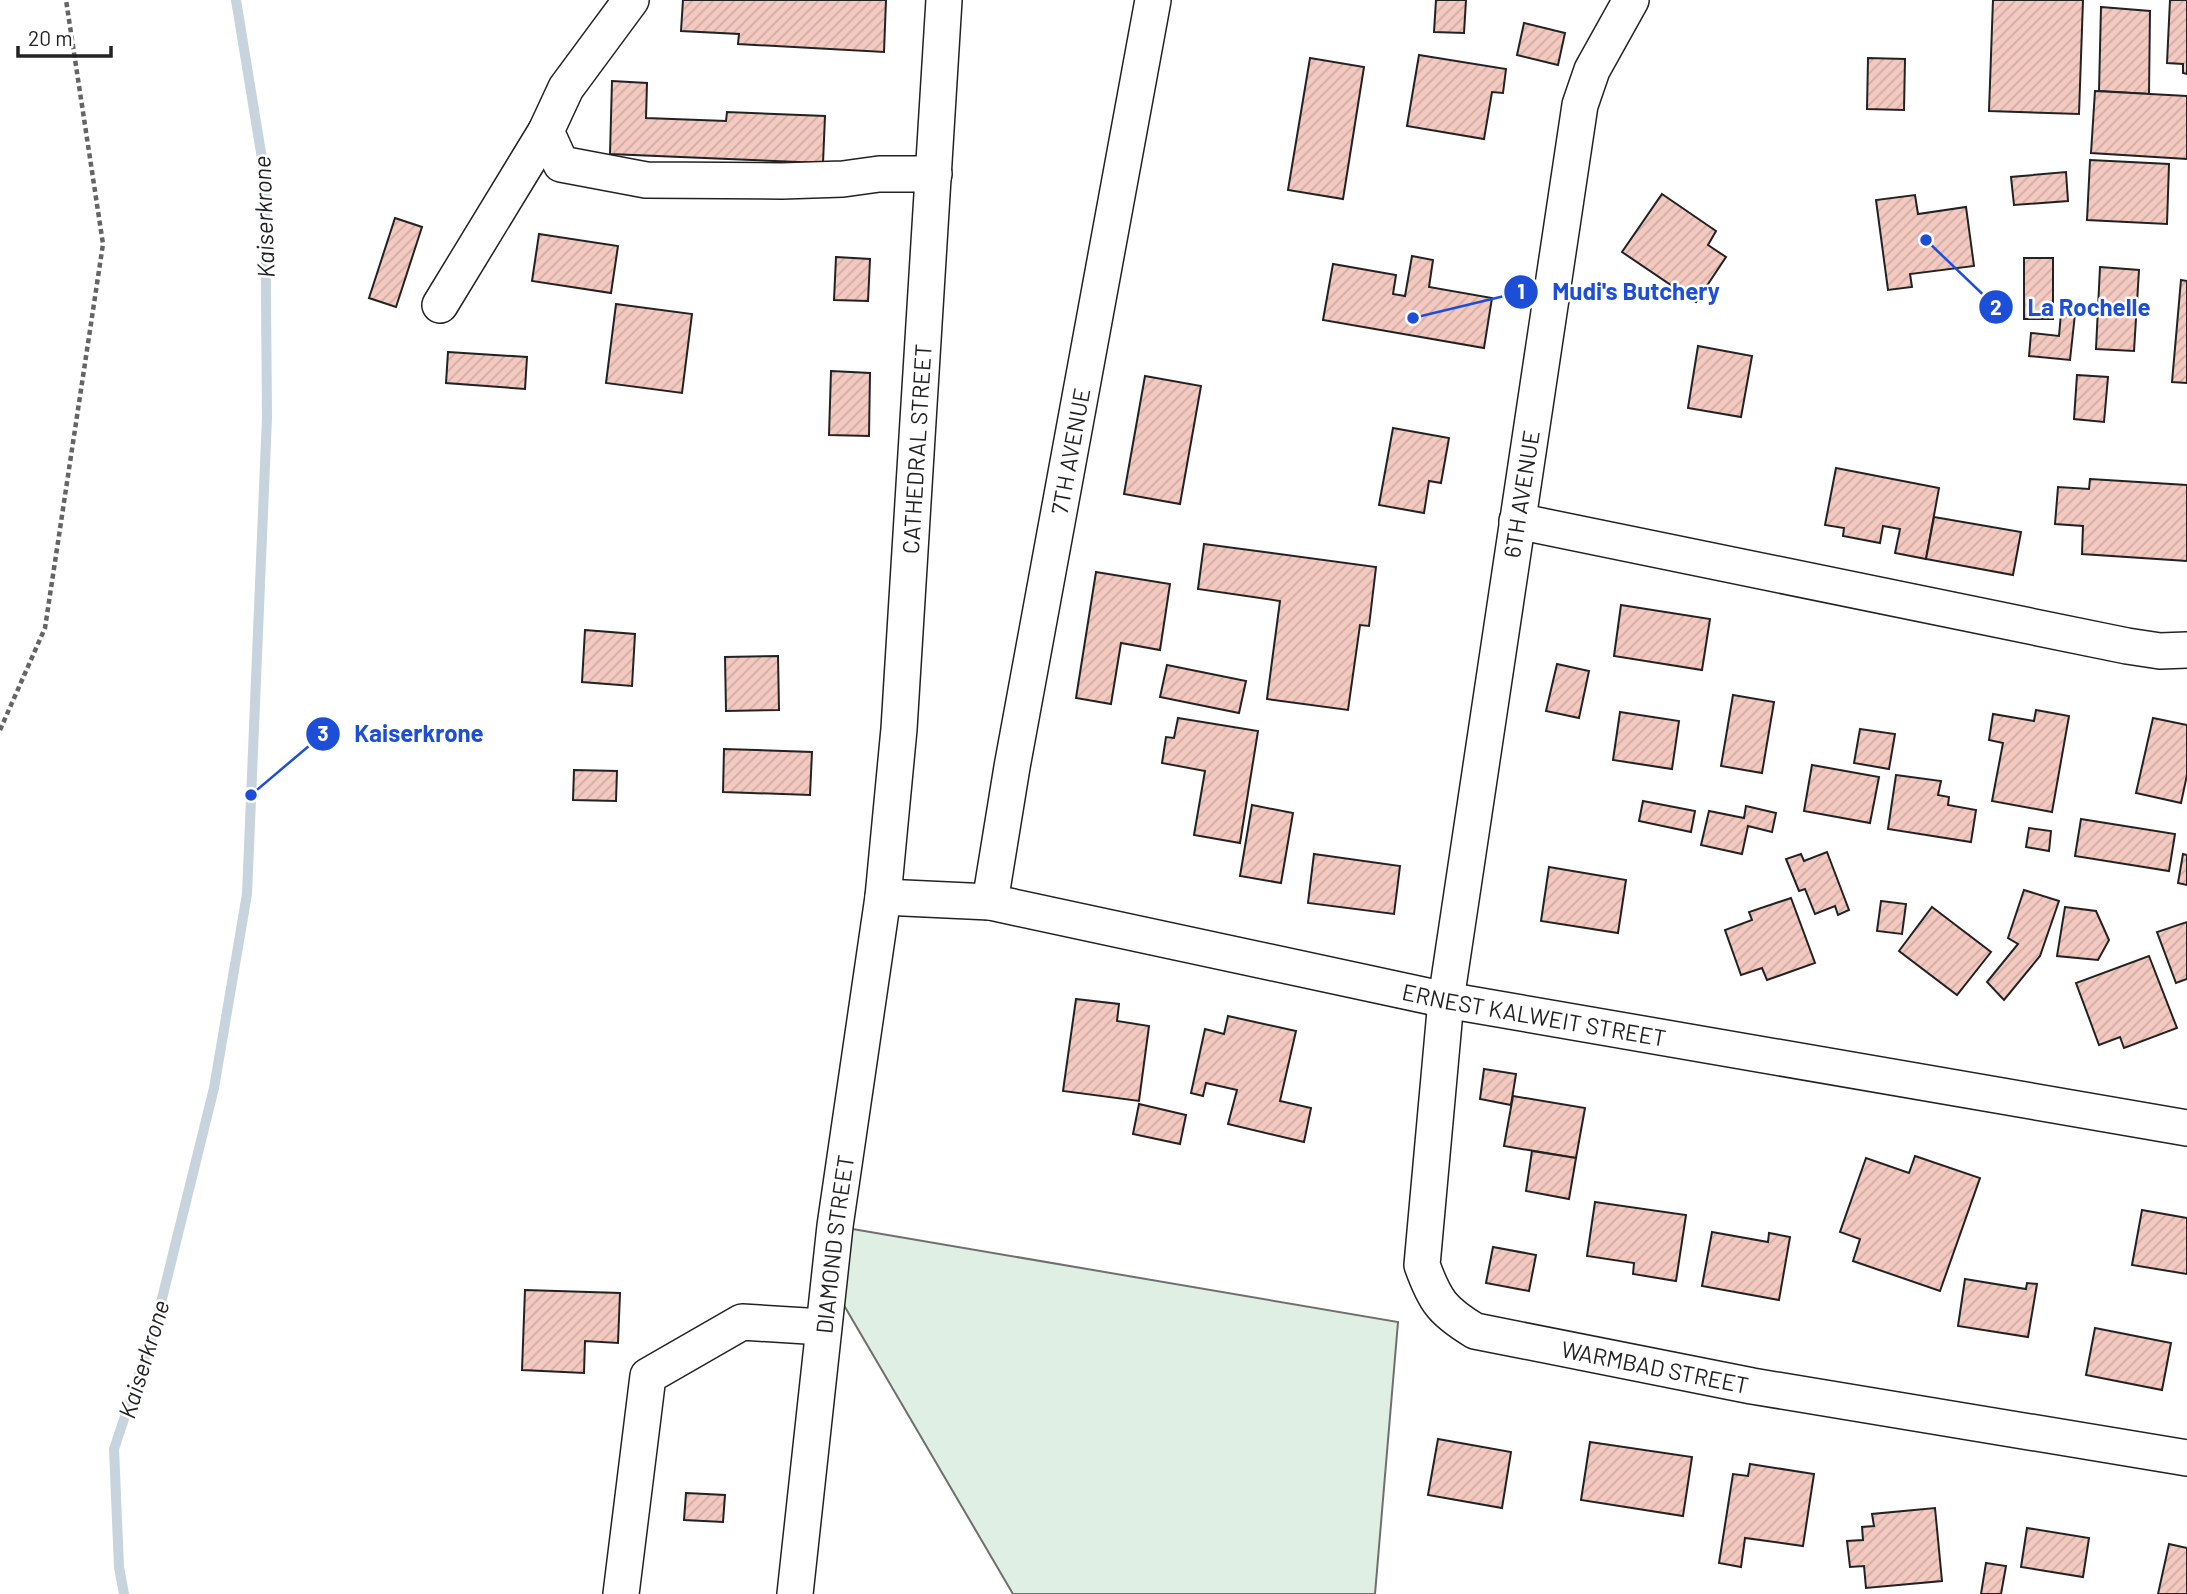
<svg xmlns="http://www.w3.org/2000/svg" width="2187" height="1594" viewBox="0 0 2187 1594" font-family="Barlow,sans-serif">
<defs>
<pattern id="building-hatch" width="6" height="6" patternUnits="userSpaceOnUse" patternTransform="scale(1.75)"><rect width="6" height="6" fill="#f3c9c0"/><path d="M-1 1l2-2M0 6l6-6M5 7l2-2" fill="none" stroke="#d0aca5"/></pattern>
</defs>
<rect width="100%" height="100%" fill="#fff"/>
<!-- green -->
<path fill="#e0efe3" stroke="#6f6f6f" stroke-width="2" d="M 835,1226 L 1398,1322 L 1375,1594 L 1013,1594 L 828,1278 Z"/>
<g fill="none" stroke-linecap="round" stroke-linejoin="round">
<!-- stream -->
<path stroke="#c7d3dd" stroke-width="10" d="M 124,1594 L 119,1567 L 114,1449 L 155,1327 L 214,1088 L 247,894 L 267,417 L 265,177 L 236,0"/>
</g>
<!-- building -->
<g fill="url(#building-hatch)" stroke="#222" stroke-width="2">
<path d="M 683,0 L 886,0 L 884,52 L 738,44 L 739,34 L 681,31 Z"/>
<path d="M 1436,0 L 1466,0 L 1464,33 L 1434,32 Z"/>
<path d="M 1993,0 L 2083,0 L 2079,114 L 1989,111 Z"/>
<path d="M 2170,0 L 2187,0 L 2187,74 L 2183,73 L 2183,64 L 2167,63 Z"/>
<path d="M 2101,7 L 2150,11 L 2149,94 L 2099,91 Z"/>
<path d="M 1524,23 L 1565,33 L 1558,65 L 1517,55 Z"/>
<path d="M 1419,55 L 1506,69 L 1503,93 L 1492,92 L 1484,139 L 1407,126 Z"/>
<path d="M 1310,58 L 1364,67 L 1343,199 L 1288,190 Z"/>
<path d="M 1868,58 L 1905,59 L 1904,110 L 1867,109 Z"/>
<path d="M 612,81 L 647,83 L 646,118 L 726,121 L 727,112 L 825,116 L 823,163 L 610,154 Z"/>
<path d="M 2095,91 L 2187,96 L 2187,159 L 2091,153 Z"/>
<path d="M 2090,160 L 2169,164 L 2167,224 L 2087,220 Z"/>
<path d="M 2066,172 L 2068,201 L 2014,205 L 2011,177 Z"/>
<path d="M 1662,194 L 1716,231 L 1708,245 L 1726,257 L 1696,302 L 1622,252 Z"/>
<path d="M 1915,195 L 1918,214 L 1966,207 L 1974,266 L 1910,274 L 1912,287 L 1888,290 L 1876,200 Z"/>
<path d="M 395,218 L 422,227 L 396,307 L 369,298 Z"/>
<path d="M 539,234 L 618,246 L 611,293 L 532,281 Z"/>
<path d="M 1412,256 L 1433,260 L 1429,287 L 1492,298 L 1484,348 L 1323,320 L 1333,264 L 1396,275 L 1393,294 L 1405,296 Z"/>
<path d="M 836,257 L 870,259 L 868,301 L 834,300 Z"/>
<rect x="2024" y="258" width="29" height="61"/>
<path d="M 2100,267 L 2139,270 L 2134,351 L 2096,349 Z"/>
<path d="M 2181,280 L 2187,281 L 2187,383 L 2172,382 Z"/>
<path d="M 616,304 L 692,314 L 682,393 L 606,383 Z"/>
<path d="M 2061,313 L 2075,314 L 2070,360 L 2029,356 L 2031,333 L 2059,336 Z"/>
<path d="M 1698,346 L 1752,356 L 1741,417 L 1688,408 Z"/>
<path d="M 448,352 L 527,357 L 525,389 L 446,383 Z"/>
<path d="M 831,371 L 870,373 L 869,436 L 829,435 Z"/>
<path d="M 2077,375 L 2108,377 L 2104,422 L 2074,419 Z"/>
<path d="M 1145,376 L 1201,386 L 1180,504 L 1124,494 Z"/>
<path d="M 1393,428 L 1449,438 L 1441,483 L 1429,481 L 1424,513 L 1379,505 Z"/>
<path d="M 1836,468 L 1939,488 L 1926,559 L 1895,553 L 1900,529 L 1883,526 L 1880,543 L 1843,536 L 1844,528 L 1825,525 Z"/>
<path d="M 2090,479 L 2187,485 L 2187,561 L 2082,554 L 2083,526 L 2055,524 L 2058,487 L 2089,489 Z"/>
<path d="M 1934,517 L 2021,532 L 2013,575 L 1926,559 Z"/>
<path d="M 1204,544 L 1376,567 L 1369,626 L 1360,625 L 1348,710 L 1267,699 L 1280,601 L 1198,589 Z"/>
<path d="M 1096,572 L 1170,584 L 1160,650 L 1121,643 L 1111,704 L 1076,698 Z"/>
<path d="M 1621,605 L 1710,619 L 1702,670 L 1614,656 Z"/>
<path d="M 585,630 L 635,634 L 632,686 L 582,682 Z"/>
<path d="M 778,656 L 779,710 L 726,711 L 725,657 Z"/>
<path d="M 1557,664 L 1589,671 L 1579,718 L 1546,711 Z"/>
<path d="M 1167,665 L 1246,681 L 1239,713 L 1160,697 Z"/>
<path d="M 1733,695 L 1774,702 L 1762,773 L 1721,766 Z"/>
<path d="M 2036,710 L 2069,716 L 2052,812 L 1992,801 L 2003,743 L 1989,740 L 1993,714 L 2034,721 Z"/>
<path d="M 1620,712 L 1679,721 L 1672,769 L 1613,760 Z"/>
<path d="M 1178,718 L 1258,731 L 1240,843 L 1194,835 L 1205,771 L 1162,763 L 1166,737 L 1174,738 Z"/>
<path d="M 2153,718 L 2187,725 L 2187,775 L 2181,803 L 2136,793 Z"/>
<path d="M 1860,729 L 1895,734 L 1889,769 L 1854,763 Z"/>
<path d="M 724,749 L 812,752 L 810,795 L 723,792 Z"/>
<path d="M 1812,765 L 1879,777 L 1870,823 L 1804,811 Z"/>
<path d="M 574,770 L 617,771 L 616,801 L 573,800 Z"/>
<path d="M 1896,775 L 1941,781 L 1938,795 L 1949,797 L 1948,805 L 1976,810 L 1971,842 L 1888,829 Z"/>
<path d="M 1643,801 L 1695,811 L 1691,832 L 1639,821 Z"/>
<path d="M 1252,805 L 1293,813 L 1281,883 L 1240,876 Z"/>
<path d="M 1746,806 L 1776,813 L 1772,832 L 1748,826 L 1742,854 L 1701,845 L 1709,811 L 1744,818 Z"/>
<path d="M 2081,819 L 2175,834 L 2169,871 L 2075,856 Z"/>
<path d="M 2029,828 L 2051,831 L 2049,851 L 2026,847 Z"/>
<path d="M 1827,852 L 1849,910 L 1838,915 L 1835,906 L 1815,914 L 1805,889 L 1799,891 L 1786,859 L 1801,854 L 1804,861 Z"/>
<path d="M 1314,854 L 1400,866 L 1394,914 L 1308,903 Z"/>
<path d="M 2183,854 L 2187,855 L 2187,885 L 2178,883 Z"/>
<path d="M 1549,867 L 1626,880 L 1618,933 L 1541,921 Z"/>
<path d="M 2024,890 L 2059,901 L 2040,956 L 2004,1000 L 1987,982 L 2018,944 L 2008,938 Z"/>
<path d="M 1791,898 L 1815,963 L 1767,980 L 1762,968 L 1741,975 L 1725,930 L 1752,920 L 1749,912 Z"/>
<path d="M 1881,901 L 1906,904 L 1902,934 L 1877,931 Z"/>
<path d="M 1932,907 L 1991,952 L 1957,995 L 1899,951 Z"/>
<path d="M 2065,907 L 2096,911 L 2109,940 L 2098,960 L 2057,956 Z"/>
<path d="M 2187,922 L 2187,979 L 2176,983 L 2157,932 Z"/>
<path d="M 2149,956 L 2177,1028 L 2124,1048 L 2120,1037 L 2099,1045 L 2076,983 Z"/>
<path d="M 1076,999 L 1119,1004 L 1117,1021 L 1149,1026 L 1139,1101 L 1063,1091 Z"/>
<path d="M 1228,1016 L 1296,1031 L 1280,1101 L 1311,1108 L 1304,1142 L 1228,1124 L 1237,1090 L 1206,1083 L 1203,1096 L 1191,1093 L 1205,1029 L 1224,1034 Z"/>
<path d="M 1484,1069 L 1516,1074 L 1511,1105 L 1480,1099 Z"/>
<path d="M 1513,1096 L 1585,1108 L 1576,1158 L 1504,1146 Z"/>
<path d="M 1139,1104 L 1186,1115 L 1180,1144 L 1133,1134 Z"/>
<path d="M 1532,1151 L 1576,1158 L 1569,1199 L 1526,1191 Z"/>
<path d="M 1915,1156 L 1980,1178 L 1940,1291 L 1853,1261 L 1860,1239 L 1840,1232 L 1866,1158 L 1909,1173 Z"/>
<path d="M 1595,1202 L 1686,1215 L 1676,1281 L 1633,1274 L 1634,1263 L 1587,1256 Z"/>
<path d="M 2142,1210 L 2187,1218 L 2187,1274 L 2132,1265 Z"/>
<path d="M 1712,1232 L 1768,1242 L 1769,1233 L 1790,1237 L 1779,1300 L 1702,1286 Z"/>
<path d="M 1493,1247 L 1536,1255 L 1529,1291 L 1486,1283 Z"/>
<path d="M 1965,1279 L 2026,1289 L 2027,1283 L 2037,1284 L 2028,1337 L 1958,1326 Z"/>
<path d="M 525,1290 L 620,1293 L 618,1343 L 585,1341 L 584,1373 L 522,1370 Z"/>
<path d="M 2095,1328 L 2171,1343 L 2162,1390 L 2086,1375 Z"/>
<path d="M 1438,1439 L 1511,1452 L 1502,1508 L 1428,1495 Z"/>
<path d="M 1590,1442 L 1692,1457 L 1683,1516 L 1581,1500 Z"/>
<path d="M 1750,1464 L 1814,1474 L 1803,1546 L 1745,1538 L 1741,1567 L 1719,1563 L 1733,1474 L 1748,1476 Z"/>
<path d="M 686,1493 L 725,1495 L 723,1522 L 684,1520 Z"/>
<path d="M 1935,1508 L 1942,1581 L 1866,1588 L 1864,1566 L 1850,1567 L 1847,1541 L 1863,1540 L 1862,1527 L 1874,1526 L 1872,1514 Z"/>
<path d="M 2027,1528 L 2089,1538 L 2083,1577 L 2021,1567 Z"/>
<path d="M 2169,1544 L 2187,1548 L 2187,1594 L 2158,1594 Z"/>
<path d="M 1986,1563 L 2006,1566 L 2001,1594 L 1981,1594 Z"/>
</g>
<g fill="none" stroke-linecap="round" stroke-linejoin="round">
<defs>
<g id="minor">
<path d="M 631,0 L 566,88 L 546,131 L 561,164 L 646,180 L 782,181 L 843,179 L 879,174 L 934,174"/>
<path id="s1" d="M 1631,0 L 1592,70 L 1580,105 L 1446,1000 L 1422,1265 C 1435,1301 1442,1311 1475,1331 L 1752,1386 L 2187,1458"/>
<path d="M 440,305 L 546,131"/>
<path d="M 1517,521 L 2127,646 L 2160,651 L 2187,650"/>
<path id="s2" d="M 883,897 L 990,902 L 1446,1000 L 2187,1128"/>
<path id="s3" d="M 990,902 L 1012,767 L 1153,0"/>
<path d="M 621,1594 L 648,1376 L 742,1322 L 823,1327"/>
<path id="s4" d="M 795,1594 L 835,1226 L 883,897 L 899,729 L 944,0"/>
</g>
</defs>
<!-- minor casing -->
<use href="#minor" stroke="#222" stroke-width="38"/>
<!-- path -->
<path stroke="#646464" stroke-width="4.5" stroke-dasharray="5 3.5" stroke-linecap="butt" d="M 0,730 L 45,628 L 103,244 L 66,0"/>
<!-- minor -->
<use href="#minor" stroke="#fff" stroke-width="35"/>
</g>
<g text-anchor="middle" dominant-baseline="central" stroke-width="5" stroke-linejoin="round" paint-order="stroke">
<!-- street labels -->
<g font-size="23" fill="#222" stroke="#fff">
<text stroke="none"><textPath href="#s4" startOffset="1152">CATHEDRAL STREET</textPath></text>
<text stroke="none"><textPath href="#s3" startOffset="458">7TH AVENUE</textPath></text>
<text transform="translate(1521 494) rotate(-81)">6TH AVENUE</text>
<text stroke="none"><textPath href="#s2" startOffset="663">ERNEST KALWEIT STREET</textPath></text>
<text stroke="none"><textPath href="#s4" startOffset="352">DIAMOND STREET</textPath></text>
<text stroke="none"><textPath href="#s1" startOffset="1559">WARMBAD STREET</textPath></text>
</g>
<!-- water labels -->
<g font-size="24" font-style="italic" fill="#222" stroke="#fff">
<text transform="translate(263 217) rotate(-92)">Kaiserkrone</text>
<text transform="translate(143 1359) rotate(-73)">Kaiserkrone</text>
</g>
</g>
<!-- callouts -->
<path fill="none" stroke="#1d4ed8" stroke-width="2.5" d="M1413 318L1521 292M1926 240L1996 307M251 795L323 734"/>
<g fill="#1d4ed8" stroke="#fff" stroke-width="2.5">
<circle cx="1413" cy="318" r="7"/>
<circle cx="1926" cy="240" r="7"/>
<circle cx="251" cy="795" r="7"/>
<circle cx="1521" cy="292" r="18"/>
<circle cx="1996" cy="307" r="18"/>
<circle cx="323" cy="734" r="18"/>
</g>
<g font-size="21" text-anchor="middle" font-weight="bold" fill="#fff">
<text x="1521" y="299">1</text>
<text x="1996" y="315">2</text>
<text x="323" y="741">3</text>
</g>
<g font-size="24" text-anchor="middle" font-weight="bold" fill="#1d4ed8" stroke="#fff" stroke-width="5" stroke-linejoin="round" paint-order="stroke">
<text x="1636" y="300">Mudi's Butchery</text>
<text x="2089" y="316">La Rochelle</text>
<text x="419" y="742">Kaiserkrone</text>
</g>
<!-- scale -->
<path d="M18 46v10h93v-10" fill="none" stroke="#222222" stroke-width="3.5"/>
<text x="28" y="46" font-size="21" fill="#222222" stroke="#ffffff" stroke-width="5" paint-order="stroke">20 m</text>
</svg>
